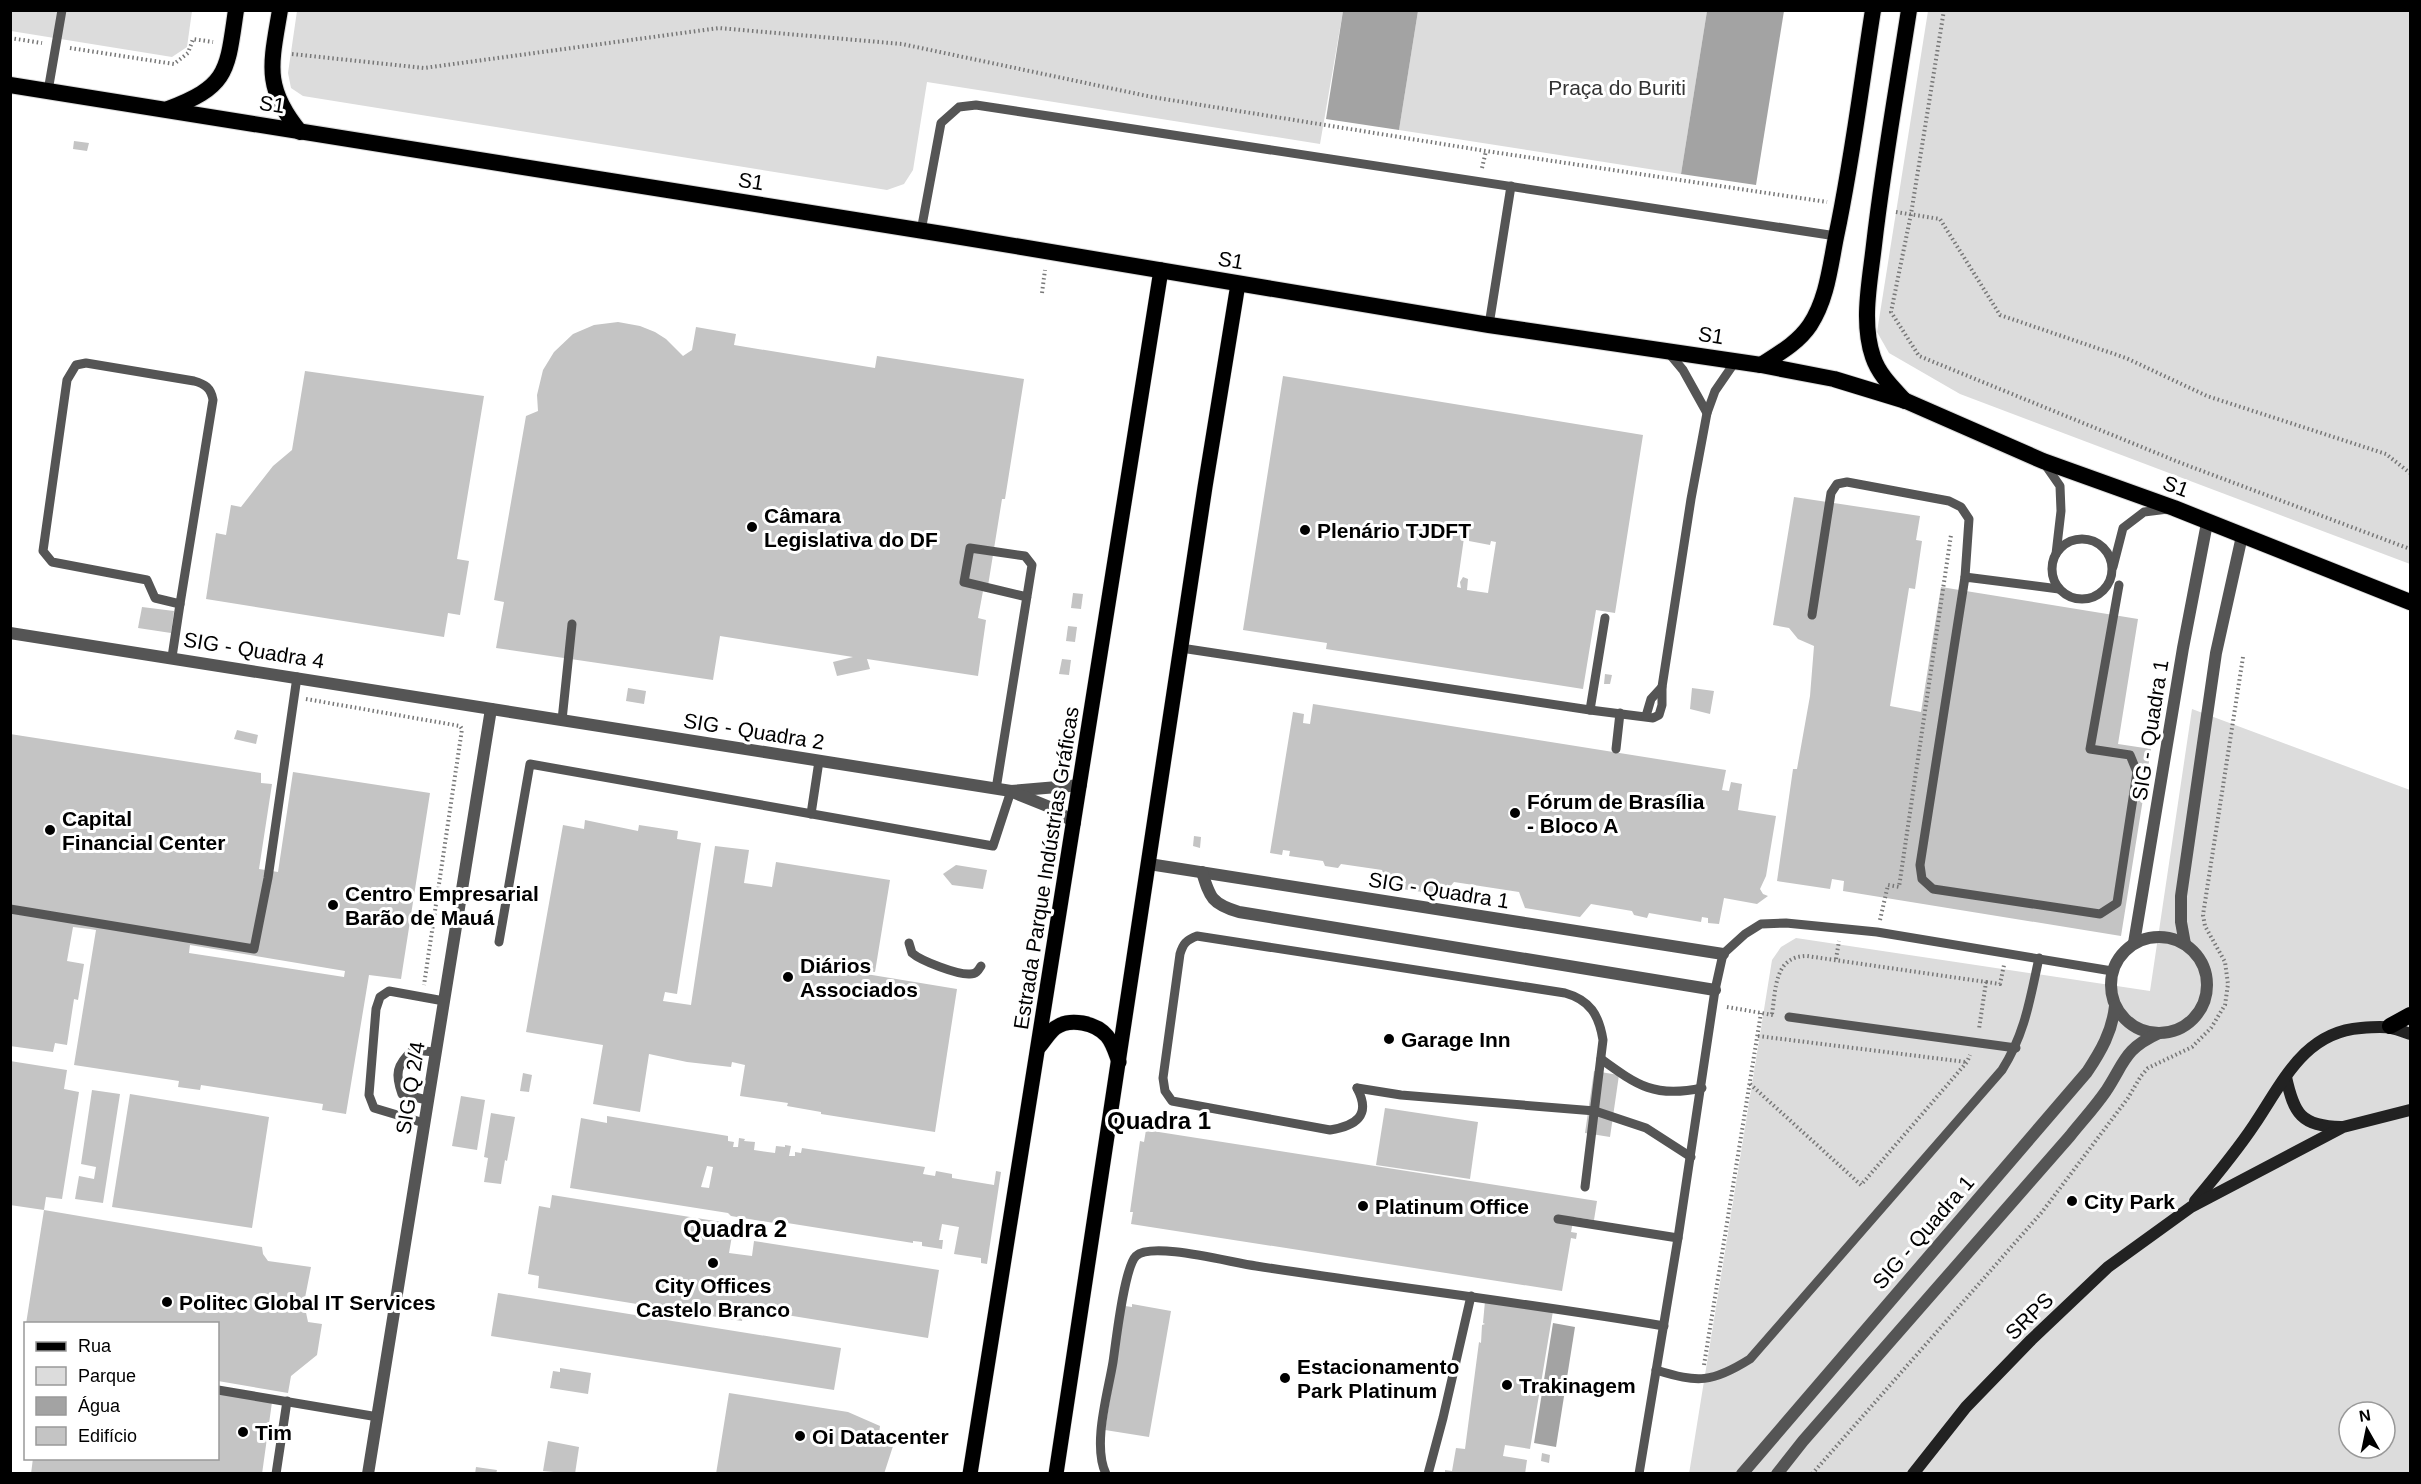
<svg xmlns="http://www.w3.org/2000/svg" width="2421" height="1484" viewBox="0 0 2421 1484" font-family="Helvetica,sans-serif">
<rect width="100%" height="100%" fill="#fff"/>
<!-- green -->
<g fill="#dcdcdc" fill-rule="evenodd">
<path d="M 10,11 L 192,11 L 187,47 L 172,57 L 11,31 Z"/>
<path d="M 297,11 L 297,10 L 1343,11 L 1320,144 L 927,82 L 913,170 L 904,184 L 887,190 L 303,96 L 291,88 L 288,73 Z"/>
<path d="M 1418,11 L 1707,11 L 1681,174 L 1399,130 Z"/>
<path d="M 1928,11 L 2410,11 L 2410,564 L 1960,394 L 1889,353 L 1877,332 Z"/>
<path d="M 2192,709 L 2410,790 L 2410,1473 L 1689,1474 L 1772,960 L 1781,947 L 1796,938 L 2150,991 ZM 2349,1412 L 2385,1412 L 2385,1448 L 2349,1448 Z"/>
</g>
<!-- water -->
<g fill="#a3a3a3">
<path d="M 1343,11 L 1418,11 L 1399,130 L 1326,119 Z"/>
<path d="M 1707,11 L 1784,11 L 1756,185 L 1681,174 Z"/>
<path d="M 1553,1323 L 1575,1327 L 1556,1447 L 1534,1443 Z"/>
</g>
<!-- building -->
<g fill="#c4c4c4" fill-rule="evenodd">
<path d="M 74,141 L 89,143 L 87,151 L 73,149 Z"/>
<path d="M 618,322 L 640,326 L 655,332 L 666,339 L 683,356 L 692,350 L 696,327 L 736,334 L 734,345 L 875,368 L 877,356 L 1024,379 L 1005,499 L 1002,499 L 987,592 L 983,591 L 978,618 L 986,620 L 978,676 L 867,659 L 870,669 L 837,676 L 833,662 L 853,657 L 720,636 L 713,680 L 496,648 L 504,602 L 494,600 L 526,416 L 538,411 L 537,395 L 543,370 L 554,352 L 573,334 L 594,325 Z"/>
<path d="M 305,371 L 484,396 L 457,559 L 469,561 L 460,615 L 448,613 L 444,637 L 206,599 L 216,533 L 226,535 L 231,505 L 241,507 L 273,466 L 292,450 Z"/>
<path d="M 1283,376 L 1643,435 L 1615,613 L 1596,610 L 1583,689 L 1326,649 L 1327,643 L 1243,630 ZM 1464,538 L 1469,539 L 1469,541 L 1490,545 L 1491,541 L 1496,542 L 1488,593 L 1467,590 L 1468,579 L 1463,577 L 1460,582 L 1461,588 L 1457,587 Z"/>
<path d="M 1794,497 L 1920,516 L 1916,540 L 1922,541 L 1915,589 L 1909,588 L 1890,706 L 1921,712 L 1941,587 L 2138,619 L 2118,744 L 2151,749 L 2121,936 L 1843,891 L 1844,881 L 1832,879 L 1830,889 L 1777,881 L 1793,769 L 1797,769 L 1810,696 L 1814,646 L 1798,639 L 1789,628 L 1773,625 Z"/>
<path d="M 1073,593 L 1083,594 L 1081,609 L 1071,608 Z"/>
<path d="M 142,607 L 174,611 L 171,633 L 138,628 Z"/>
<path d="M 1068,626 L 1077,627 L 1075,642 L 1066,641 Z"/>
<path d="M 1062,659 L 1071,660 L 1069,675 L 1059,674 Z"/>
<path d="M 1605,674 L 1612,675 L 1610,684 L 1604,684 Z"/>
<path d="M 628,688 L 646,691 L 644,704 L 626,701 Z"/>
<path d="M 1692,688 L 1714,691 L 1710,714 L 1690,709 Z"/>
<path d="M 1313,704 L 1726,770 L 1722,790 L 1729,791 L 1731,782 L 1742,784 L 1738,810 L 1776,816 L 1766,876 L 1760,889 L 1763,894 L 1768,896 L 1757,904 L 1724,898 L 1719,924 L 1708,923 L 1708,918 L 1702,917 L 1701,922 L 1649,913 L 1647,918 L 1634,915 L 1632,911 L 1591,904 L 1580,917 L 1525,908 L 1519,892 L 1454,882 L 1443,895 L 1388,887 L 1382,870 L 1341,864 L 1338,868 L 1325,866 L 1323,861 L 1289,856 L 1290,851 L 1283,850 L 1282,855 L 1270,853 L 1293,712 L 1304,714 L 1303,723 L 1310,724 Z"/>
<path d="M 237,730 L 258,735 L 256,744 L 234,739 Z"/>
<path d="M 10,734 L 261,773 L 261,783 L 272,784 L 259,869 L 278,872 L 293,772 L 430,793 L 401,979 L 369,975 L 346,1114 L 322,1110 L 323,1104 L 201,1085 L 200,1090 L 178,1087 L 179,1081 L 74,1065 L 96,930 L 90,929 L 73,927 L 67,961 L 84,964 L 78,1000 L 74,999 L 67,1045 L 55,1043 L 53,1052 L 10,1046 ZM 190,945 L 345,971 L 344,977 L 189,953 Z"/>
<path d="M 585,820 L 638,831 L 639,825 L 678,831 L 677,839 L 701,843 L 677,994 L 665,992 L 663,1001 L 691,1005 L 715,846 L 749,850 L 744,883 L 772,887 L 776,862 L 890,880 L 875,972 L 867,971 L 866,974 L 957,989 L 935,1132 L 821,1114 L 821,1112 L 787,1106 L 788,1103 L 740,1096 L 745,1065 L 732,1062 L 731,1067 L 687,1062 L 649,1054 L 640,1112 L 593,1104 L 603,1045 L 526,1032 L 563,825 L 584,829 Z"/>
<path d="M 1194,836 L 1201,837 L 1200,848 L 1193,846 Z"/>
<path d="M 956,865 L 987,870 L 983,889 L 952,885 L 943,874 Z"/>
<path d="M 10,1061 L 67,1070 L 64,1089 L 79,1092 L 62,1199 L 46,1197 L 44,1210 L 262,1247 L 263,1254 L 268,1261 L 311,1267 L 304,1303 L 308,1322 L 322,1324 L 317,1355 L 291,1376 L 288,1393 L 218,1381 L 218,1324 L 26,1324 L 44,1210 L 10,1205 Z"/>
<path d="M 1594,1071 L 1619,1075 L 1610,1137 L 1585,1133 Z"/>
<path d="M 523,1073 L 532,1075 L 529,1092 L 520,1091 Z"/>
<path d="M 92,1090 L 120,1094 L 103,1203 L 75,1199 L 79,1176 L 94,1179 L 96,1167 L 81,1164 Z"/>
<path d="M 130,1094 L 269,1117 L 252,1228 L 112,1207 Z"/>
<path d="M 461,1096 L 485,1100 L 477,1150 L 452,1146 Z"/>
<path d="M 1385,1108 L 1478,1122 L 1470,1179 L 1376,1165 Z"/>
<path d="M 491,1113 L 515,1117 L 507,1161 L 505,1160 L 501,1184 L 484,1182 L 488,1158 L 484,1157 Z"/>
<path d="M 607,1116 L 728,1136 L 728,1141 L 734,1142 L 733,1147 L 738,1147 L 739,1138 L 745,1139 L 744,1141 L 755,1142 L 754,1150 L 775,1153 L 776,1146 L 785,1147 L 785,1145 L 791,1146 L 789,1156 L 795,1156 L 795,1152 L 801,1153 L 802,1148 L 925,1167 L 923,1174 L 935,1176 L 936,1171 L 952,1174 L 952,1178 L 994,1185 L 996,1171 L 1001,1172 L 987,1264 L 981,1263 L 981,1258 L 954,1254 L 959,1227 L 942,1224 L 939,1240 L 943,1240 L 942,1249 L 922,1246 L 922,1242 L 913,1241 L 913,1243 L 781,1222 L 780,1224 L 731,1216 L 728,1213 L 570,1188 L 581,1118 L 607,1123 ZM 707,1166 L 713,1167 L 709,1188 L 701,1187 Z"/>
<path d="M 1146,1130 L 1597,1201 L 1594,1220 L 1574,1217 L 1571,1232 L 1577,1233 L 1576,1239 L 1571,1238 L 1562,1291 L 1131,1224 L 1133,1212 L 1130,1212 L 1140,1141 L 1144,1142 Z"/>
<path d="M 552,1195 L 734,1224 L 729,1253 L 752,1256 L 754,1241 L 939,1270 L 928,1338 L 744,1308 L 742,1321 L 538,1288 L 539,1276 L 528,1274 L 539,1206 L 550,1208 Z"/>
<path d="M 498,1293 L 841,1348 L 834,1390 L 491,1336 Z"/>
<path d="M 1485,1301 L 1553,1311 L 1530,1449 L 1505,1445 L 1503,1456 L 1527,1460 L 1525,1474 L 1445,1474 L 1445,1470 L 1452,1471 L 1456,1448 L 1465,1449 L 1479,1342 L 1481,1343 L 1482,1325 L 1485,1324 L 1483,1323 Z"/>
<path d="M 1132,1304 L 1171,1311 L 1149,1437 L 1105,1430 L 1125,1306 L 1132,1307 Z"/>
<path d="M 560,1368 L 591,1373 L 588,1394 L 550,1388 L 553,1371 L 560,1372 Z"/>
<path d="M 729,1393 L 848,1412 L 880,1426 L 878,1440 L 894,1443 L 884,1474 L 716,1474 Z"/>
<path d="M 218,1394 L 272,1402 L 262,1474 L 31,1474 L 33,1458 L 218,1458 Z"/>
<path d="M 548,1441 L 579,1447 L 575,1474 L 543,1471 Z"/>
<path d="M 1542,1453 L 1550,1455 L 1549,1463 L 1541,1461 Z"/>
<path d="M 476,1467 L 497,1470 L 496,1474 L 475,1474 Z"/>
</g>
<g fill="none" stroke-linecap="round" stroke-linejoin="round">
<defs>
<g id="primary">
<path d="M 1039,1047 C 1044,1041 1049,1033 1055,1028 C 1070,1017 1096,1023 1107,1036 C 1113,1043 1116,1054 1119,1062"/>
<path d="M 970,1474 L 1161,270"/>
<path d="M 1056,1474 L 1205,487 L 1238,284"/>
</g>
<g id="trunk">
<path d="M 280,10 C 271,64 263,87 300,132"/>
<path d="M 10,85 L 949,235 L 1489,325 L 1761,365 L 1834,379 L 1906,401 L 2043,461 L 2174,508 L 2410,602"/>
<path d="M 168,109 C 229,86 227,71 236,10"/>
<path d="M 1761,365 C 1778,354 1798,343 1810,325 C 1827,299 1830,267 1836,237 C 1852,162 1861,86 1873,10"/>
<path d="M 1905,401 C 1893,388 1879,375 1873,357 C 1861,322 1870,281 1874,245 C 1883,166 1897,88 1909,10"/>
<path d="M 2390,1026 L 2410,1015"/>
</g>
</defs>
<!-- primary casing -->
<use href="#primary" stroke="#dbdbdb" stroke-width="16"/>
<!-- trunk casing -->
<use href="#trunk" stroke="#dbdbdb" stroke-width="18"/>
<!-- path -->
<g stroke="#777" stroke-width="4" stroke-dasharray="1.5 3" stroke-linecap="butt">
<path d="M 1944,10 L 1911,214 L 1891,312 L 1919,356 L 2181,463 L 2410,549"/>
<path d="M 10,38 L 42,43"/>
<path d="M 70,48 L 174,64 L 188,53 L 193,39 L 213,42"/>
<path d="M 292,54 L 424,68 L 719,28 L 902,44 L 1152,97 L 1486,151 L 1827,202"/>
<path d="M 1482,168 L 1486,151"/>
<path d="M 1896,212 L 1940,219 L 2000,315 L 2126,358 L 2207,396 L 2386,454 L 2410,473"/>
<path d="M 1042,293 L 1045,270"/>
<path d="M 306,699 L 460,726 L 462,729 L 424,985"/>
<path d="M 1880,920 L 1888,885 L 1899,887 L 1951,535"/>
<path d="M 1836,959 L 1839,941"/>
<path d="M 1986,982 L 2000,984 L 2004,965"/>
<path d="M 1727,1007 L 1773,1015"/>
<path d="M 1772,1014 C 1776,989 1774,956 1807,956 L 1986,982 L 1979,1029"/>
<path d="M 1758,1036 L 1966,1062"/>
<path d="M 1750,1084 L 1861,1185 L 1967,1062 L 1970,1055"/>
<path d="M 1704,1365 L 1761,1013"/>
<path d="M 1812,1474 L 2042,1212 L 2128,1098 L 2141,1076 L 2148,1068 L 2192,1047 L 2211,1028 L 2225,1005 L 2228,984 L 2225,962 L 2205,926 L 2203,915 L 2243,657"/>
</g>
<!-- service -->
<g stroke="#555" stroke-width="9">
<path d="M 48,91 L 62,10"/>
<path d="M 921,231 L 941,123 L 959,107 L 976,105 L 1836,236"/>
<path d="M 1489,325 L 1511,186"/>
<path d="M 1668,352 L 1683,370 L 1707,413"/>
<path d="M 86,363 L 194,381 C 205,384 211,388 213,400 L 180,604 L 155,598 L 147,580 L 52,562 L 43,551 L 67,380 L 76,365 Z"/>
<path d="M 2044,463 L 2060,486 L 2061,511 L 2056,554"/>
<circle cx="2082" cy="569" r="30"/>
<path d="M 2113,567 L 2123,528 L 2144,512 L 2168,509"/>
<path d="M 2059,589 L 1965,577 L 1920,865 L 1922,879 L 1933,889 L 2100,914 L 2117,903 L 2137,772 L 2130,755 L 2090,749 L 2119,585"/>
<path d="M 1812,615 L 1831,493 L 1837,484 L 1847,482 L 1949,501 L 1961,507 L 1969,519 L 1965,577"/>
<path d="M 1181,648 L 1590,710 L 1653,718 L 1659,715 L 1662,705 L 1662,687 L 1691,499 L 1707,413 L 1715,391 L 1735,362"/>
<path d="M 172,657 L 180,604"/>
<path d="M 1590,710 L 1605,618"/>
<path d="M 1646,716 L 1651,699 L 1662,687"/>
<path d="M 562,720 L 572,624"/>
<path d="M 1616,749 L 1620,713"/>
<path d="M 996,789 L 1032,565 L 1025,556 L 970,548 L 964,582 L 1027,597"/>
<path d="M 811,814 L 819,761"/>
<path d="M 10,909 L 254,949 L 268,878 L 297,677"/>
<path d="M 499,942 L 530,764 L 993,846 L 1011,791"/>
<path d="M 909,943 L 912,953 C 921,961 958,975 970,974 C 976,974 978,971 981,966"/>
<path d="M 1789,1017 L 2016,1048"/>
<path d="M 1601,1059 C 1638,1086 1655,1098 1702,1088"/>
<path d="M 1357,1088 C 1372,1116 1355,1126 1330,1130 L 1172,1101 L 1165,1091 L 1163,1078 L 1180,954 C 1183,944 1186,940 1197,936 L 1565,993 C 1590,1000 1599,1015 1603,1040 L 1585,1187"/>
<path d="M 1357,1088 L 1401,1095 L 1595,1111 L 1646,1128 L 1691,1157"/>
<path d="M 427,1100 L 402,1094 C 395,1074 396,1065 413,1050 L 435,1052"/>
<path d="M 424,1123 L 374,1108 L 369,1095 L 376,1009 L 380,997 L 389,991 L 444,1001"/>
<path d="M 1558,1219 L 1678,1238"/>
<path d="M 1656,1370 C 1698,1383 1712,1383 1750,1359 L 2002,1070 C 2025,1034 2030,999 2039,958"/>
<path d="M 218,1390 L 378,1417"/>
<path d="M 276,1474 L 287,1401"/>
<path d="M 1106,1474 C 1092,1445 1108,1393 1113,1362 C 1116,1342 1124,1268 1136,1256 C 1152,1241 1232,1263 1256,1266 C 1392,1287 1528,1303 1664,1326"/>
<path d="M 1428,1474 L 1443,1418 L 1471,1296"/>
<path d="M 1639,1474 L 1678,1238 L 1715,990 L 1723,954 L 1745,934 L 1761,924 L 1786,923 L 1877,932 L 2112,971"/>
</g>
<!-- minor -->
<g stroke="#555" stroke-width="12">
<path d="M 1149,864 L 1723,954"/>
<path d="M 1202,872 C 1210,898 1212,904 1239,912 L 1715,990"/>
<circle cx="2159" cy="985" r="48"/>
<path d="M 2134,943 L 2183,648 L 2207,523"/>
<path d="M 2185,944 L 2181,922 L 2181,896 L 2216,653 L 2242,536"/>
<path d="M 1742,1474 L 2087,1072 C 2101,1051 2112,1032 2115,1006"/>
<path d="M 1777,1474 L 1803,1441 L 2070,1136 C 2082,1121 2095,1107 2106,1091 C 2125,1062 2124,1049 2159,1033"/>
</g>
<!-- tertiary -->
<g stroke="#555" stroke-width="12">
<path d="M 10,633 L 1011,791 L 1081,785"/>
<path d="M 1015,793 L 1052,808 L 1075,823"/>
<path d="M 368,1474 L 491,709"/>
</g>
<!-- secondary -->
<g stroke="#222" stroke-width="12">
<path d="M 2286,1077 C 2294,1114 2301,1126 2341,1127"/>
<path d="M 2195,1201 C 2216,1176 2236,1152 2254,1125 C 2283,1082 2304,1032 2361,1028 C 2383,1026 2390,1026 2410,1034"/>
<path d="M 1913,1474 L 1966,1407 L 2031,1340 L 2108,1267 L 2191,1207 L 2343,1127 L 2410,1110"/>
</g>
<!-- primary -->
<use href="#primary" stroke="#000" stroke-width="15"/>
<!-- trunk -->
<use href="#trunk" stroke="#000" stroke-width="16"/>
</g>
<!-- markers -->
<g fill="#000" stroke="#fff" stroke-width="2">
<circle cx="752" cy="527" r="6"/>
<circle cx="1305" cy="530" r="6"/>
<circle cx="1515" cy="813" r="6"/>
<circle cx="50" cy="830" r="6"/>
<circle cx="333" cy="905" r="6"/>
<circle cx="788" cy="977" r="6"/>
<circle cx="1389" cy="1039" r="6"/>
<circle cx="2072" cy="1201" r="6"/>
<circle cx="1363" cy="1206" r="6"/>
<circle cx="713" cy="1263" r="6"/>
<circle cx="167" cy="1302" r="6"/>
<circle cx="1285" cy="1378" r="6"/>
<circle cx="1507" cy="1385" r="6"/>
<circle cx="243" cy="1432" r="6"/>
<circle cx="800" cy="1436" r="6"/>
</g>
<g text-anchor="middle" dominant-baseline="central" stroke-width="6" stroke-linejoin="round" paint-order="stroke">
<!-- park labels -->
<g font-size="21" fill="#333" stroke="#fff">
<text x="1617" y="87">Praça do Buriti</text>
</g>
<!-- street labels -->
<g font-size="21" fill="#000" stroke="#fff">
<text transform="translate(272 104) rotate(9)">S1</text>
<text transform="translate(751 181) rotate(9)">S1</text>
<text transform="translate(1231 260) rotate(10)">S1</text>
<text transform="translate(1711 335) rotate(9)">S1</text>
<text transform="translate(2176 486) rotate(21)">S1</text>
<text transform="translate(254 650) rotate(9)">SIG - Quadra 4</text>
<text transform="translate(2150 730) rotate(-81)">SIG - Quadra 1</text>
<text transform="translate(754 731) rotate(9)">SIG - Quadra 2</text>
<text transform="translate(1046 868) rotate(-81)">Estrada Parque Indústrias Gráficas</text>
<text transform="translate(1439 890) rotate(9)">SIG - Quadra 1</text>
<text transform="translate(410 1088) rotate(-81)">SIG Q 2/4</text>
<text transform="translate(1923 1232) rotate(-49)">SIG - Quadra 1</text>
<text transform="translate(2029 1316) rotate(-44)">SRPS</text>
</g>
<!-- poi labels -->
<g font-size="21" font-weight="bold" fill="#000" stroke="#fff" text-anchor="start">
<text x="764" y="515">Câmara<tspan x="764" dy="24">Legislativa do DF</tspan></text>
<text x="1317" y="530">Plenário TJDFT</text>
<text x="1527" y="801">Fórum de Brasília<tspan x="1527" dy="24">- Bloco A</tspan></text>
<text x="62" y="818">Capital<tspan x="62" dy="24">Financial Center</tspan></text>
<text x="345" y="893">Centro Empresarial<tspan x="345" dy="24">Barão de Mauá</tspan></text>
<text x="800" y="965">Diários<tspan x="800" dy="24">Associados</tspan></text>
<text x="1401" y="1039">Garage Inn</text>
<text x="2084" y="1201">City Park</text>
<text x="1375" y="1206">Platinum Office</text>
<text x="713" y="1285" text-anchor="middle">City Offices<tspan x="713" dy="24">Castelo Branco</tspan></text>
<text x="179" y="1302">Politec Global IT Services</text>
<text x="1297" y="1366">Estacionamento<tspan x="1297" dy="24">Park Platinum</tspan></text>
<text x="1519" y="1385">Trakinagem</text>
<text x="255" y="1432">Tim</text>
<text x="812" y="1436">Oi Datacenter</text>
</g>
<!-- quarter labels -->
<g font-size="24" font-weight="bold" fill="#000" stroke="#fff">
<text x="1159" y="1120">Quadra 1</text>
<text x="735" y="1228">Quadra 2</text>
</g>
</g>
<!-- border -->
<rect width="2421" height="1484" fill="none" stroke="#000000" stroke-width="24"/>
<!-- legend -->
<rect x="24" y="1322" width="195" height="138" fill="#ffffff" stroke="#999999" stroke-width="1.5"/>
<rect x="36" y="1342" width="30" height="9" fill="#000000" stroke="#999999" stroke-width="1.5"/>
<text x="78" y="1352" font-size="18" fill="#000000">Rua</text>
<rect x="36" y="1367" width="30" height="18" fill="#dcdcdc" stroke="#999999" stroke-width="1.5"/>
<text x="78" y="1382" font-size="18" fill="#000000">Parque</text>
<rect x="36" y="1397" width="30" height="18" fill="#a3a3a3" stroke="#999999" stroke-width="1.5"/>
<text x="78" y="1412" font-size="18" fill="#000000">Água</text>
<rect x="36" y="1427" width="30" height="18" fill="#c4c4c4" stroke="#999999" stroke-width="1.5"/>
<text x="78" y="1442" font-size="18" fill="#000000">Edifício</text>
<!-- north arrow -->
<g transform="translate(2367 1430) rotate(351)"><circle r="28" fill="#ffffff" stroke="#999999" stroke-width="1.5"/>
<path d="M0-4.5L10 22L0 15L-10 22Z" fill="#000000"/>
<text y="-9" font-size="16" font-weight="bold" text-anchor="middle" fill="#000000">N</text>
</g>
</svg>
